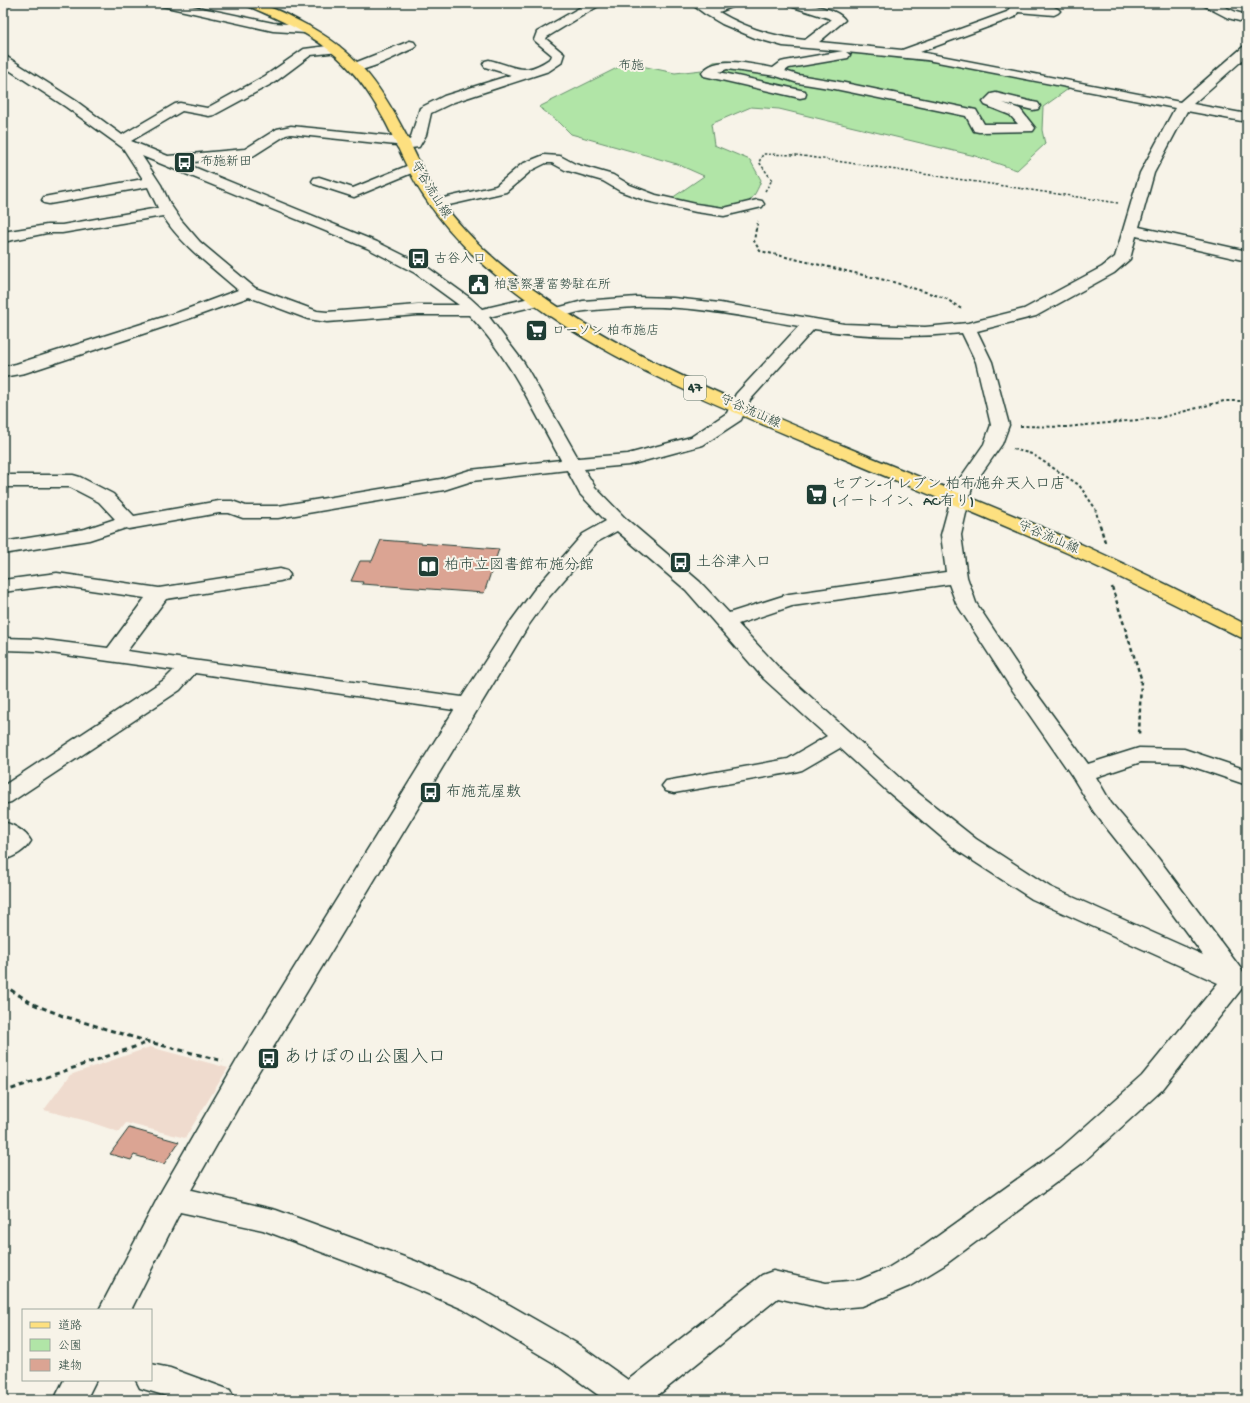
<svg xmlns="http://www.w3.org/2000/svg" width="1250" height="1403" viewBox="0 0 1250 1403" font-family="'Gochi Hand','Klee One',sans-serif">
<rect width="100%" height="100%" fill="#f7f3e8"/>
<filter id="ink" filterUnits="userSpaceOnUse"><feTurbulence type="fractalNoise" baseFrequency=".025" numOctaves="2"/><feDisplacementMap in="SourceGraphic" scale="8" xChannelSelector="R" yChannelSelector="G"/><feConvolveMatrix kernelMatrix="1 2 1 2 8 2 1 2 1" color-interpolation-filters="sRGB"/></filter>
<g filter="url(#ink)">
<!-- built -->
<path fill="#efdbce" d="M 150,1047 L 228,1068 L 185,1138 L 126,1123 L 119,1132 L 87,1121 L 44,1110 L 70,1075 Z"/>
<!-- green -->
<path fill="#b1e5a7" stroke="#68916e" d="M 839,51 L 951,64 L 1071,87 L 1043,107 L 1042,130 L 1045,144 L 1017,170 L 975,156 L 779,109 L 751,107 L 711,124 L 714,145 L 750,160 L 761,180 C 759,187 753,200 746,203 C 724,213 694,205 672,198 L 704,176 L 677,164 L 571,134 L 560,123 L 539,107 L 627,63 L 675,73 L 702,70 L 714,62 L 727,61 L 771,69 L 781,63 Z"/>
<!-- building -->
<g fill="#dba493" stroke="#1f3d34">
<path d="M 381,540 L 499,549 L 484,593 L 362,584 L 363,582 L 351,581 L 360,561 L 372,561 Z"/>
<path d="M 129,1128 L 179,1142 L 164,1164 L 134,1155 L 131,1160 L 110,1154 Z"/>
</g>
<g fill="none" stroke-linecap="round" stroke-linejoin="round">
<defs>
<g id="minor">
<path d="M 3,3 L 13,3 L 11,5 L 3,7 Z"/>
<path d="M 156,3 L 178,3 L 273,23 L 305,25 L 309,26 L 311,29 L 309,32 L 305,33 L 273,31 L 162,6 L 158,5 Z"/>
<path d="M 588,3 L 602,3 L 600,5 L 547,37 L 546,39 L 564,54 L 561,63 L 549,71 L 454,102 L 431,113 L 426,135 L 419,147 L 403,149 L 398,148 L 396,145 L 291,134 L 286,135 L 253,156 L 184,163 L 377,242 L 427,267 L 470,298 L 482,309 L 538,296 L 544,298 L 546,301 L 544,304 L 489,317 L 524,363 L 578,458 L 628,454 L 691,437 L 727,413 L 736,394 L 799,326 C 745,317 691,305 636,307 C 619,308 602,309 585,311 C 573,312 561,319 549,316 L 547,313 L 549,310 L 583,301 L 637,297 L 673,298 L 720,303 L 844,324 L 925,327 L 968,323 L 1024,309 L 1102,267 L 1115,257 L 1140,173 L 1175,108 L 927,60 L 846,52 L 850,55 L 848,58 L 789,68 L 785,71 L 798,75 L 835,81 L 976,110 L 984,124 L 1018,124 L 1010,115 L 985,105 L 983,102 L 991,94 L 996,93 L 1033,102 L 1038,103 L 1040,106 L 1038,109 L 1033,110 L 1003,103 L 1020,109 L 1035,128 L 1033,131 L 979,132 L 974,131 L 966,116 L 835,89 L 798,83 L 776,76 L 727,69 L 719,72 L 805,91 L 806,94 L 805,97 L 800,98 L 704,76 L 702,73 C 715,54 754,65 773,68 L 781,62 L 785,61 L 843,51 L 783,46 L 755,38 L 722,24 L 705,14 L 690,3 L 704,3 L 711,7 L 722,3 L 739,3 L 737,5 L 719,12 C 746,28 774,37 805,40 L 831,20 L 828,18 L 787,5 L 785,3 C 801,3 835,6 845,20 L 819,42 L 902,50 L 1007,12 L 1011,6 L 1015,4 L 1054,7 L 1058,9 L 1060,11 L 1058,13 L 1054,15 L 1018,12 L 1015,17 L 920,52 L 1180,102 L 1243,47 L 1247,46 L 1247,56 L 1193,104 L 1247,114 L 1247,122 L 1187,111 L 1154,173 L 1139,227 L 1247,251 L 1247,261 L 1136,236 L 1130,259 L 1114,273 L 1036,316 L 977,331 L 992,362 L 1009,425 L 1002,444 L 972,487 L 961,535 L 967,577 L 976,603 L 1029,683 L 1088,764 L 1139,748 L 1184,749 L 1247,770 L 1247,785 L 1182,763 L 1141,762 L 1096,777 L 1111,803 L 1158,858 L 1244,973 L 1247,982 L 1162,1090 L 1081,1164 L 946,1264 L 910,1286 L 862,1306 L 826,1309 L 778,1298 L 652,1400 L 605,1400 L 554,1363 L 463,1309 L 393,1279 L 263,1230 L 180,1212 L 131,1310 L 99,1310 L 162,1190 L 237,1060 L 454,710 L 195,673 L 180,690 L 11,802 L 3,804 L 3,786 L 164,680 L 174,670 L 37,651 L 3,650 L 3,638 L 37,639 L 108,648 L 145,598 L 57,585 L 3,592 L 3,580 L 57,573 L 159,588 L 280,569 L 287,571 L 290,575 L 287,579 L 280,581 L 166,599 L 127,651 L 462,697 L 509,624 L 534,590 L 583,534 L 606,521 L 580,494 L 567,470 L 472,481 L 444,490 L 278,518 L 243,518 L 229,513 L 219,513 L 129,529 L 126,528 L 89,540 L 3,554 L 3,542 L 85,529 L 115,519 L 99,502 L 70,487 L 3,487 L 3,475 L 73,475 L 80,477 L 113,494 L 134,516 L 219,501 L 232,501 L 246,506 L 278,506 L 441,479 L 470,470 L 561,460 C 533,410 509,356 469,315 L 418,315 L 327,322 L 308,319 L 249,297 L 191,318 L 25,373 L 3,377 L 3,367 L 16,364 L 179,312 L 238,290 C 212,267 182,246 163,216 L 62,233 L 47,233 L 3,242 L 3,232 L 47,225 L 62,225 L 158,208 L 148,187 L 49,204 L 44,203 L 42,200 L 44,197 L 49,196 L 143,179 L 123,148 L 66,107 L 3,66 L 3,56 L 7,57 L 76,101 L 122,135 L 175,104 L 180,103 L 207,108 L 265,76 L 304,49 L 335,45 L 339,46 L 341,49 L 339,52 L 311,55 L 275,82 L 214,115 L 209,116 L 182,111 L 131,141 L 168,156 L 245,149 L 277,129 L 291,126 L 402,137 L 410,140 L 420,108 L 444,96 L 511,75 L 485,67 L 483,64 L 485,61 L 489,60 C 518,67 523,77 551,58 L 552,55 L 534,40 L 537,32 ZM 142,156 L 367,248 L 415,273 L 459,305 L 418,305 L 327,312 L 317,311 L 255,288 L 200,242 L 181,220 L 170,204 L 161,185 ZM 814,329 C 863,337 913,338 962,333 L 976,362 L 991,425 L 984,444 L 954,487 L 941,535 L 946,572 L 789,594 L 729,613 L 700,582 L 625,518 L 595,487 L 584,469 L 629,465 L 703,445 L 741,420 L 750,400 ZM 617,531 L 686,590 L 764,679 L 827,736 L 788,759 L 666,781 L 662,786 L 666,791 L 674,793 L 794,772 L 802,770 L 840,748 L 887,791 L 958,851 L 1032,899 L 1218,983 L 1142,1076 L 1061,1148 L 924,1246 L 888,1268 L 860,1280 L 826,1283 L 773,1271 L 762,1275 L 628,1380 L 576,1343 L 485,1291 L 415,1261 L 276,1210 L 191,1190 L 257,1074 L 528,626 L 548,598 L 597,542 ZM 949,584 L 956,603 L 1009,685 L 1072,776 L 1094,812 L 1140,870 L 1203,955 L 1050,887 L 976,839 L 903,781 L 780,669 L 738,624 L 792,606 Z"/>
<path d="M 1201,3 L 1216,3 L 1236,12 L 1247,15 L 1247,23 L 1228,18 L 1203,5 Z"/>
<path d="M 410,41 L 414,42 L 416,45 L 414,48 C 400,54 366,73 352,70 L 350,67 L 352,64 Z"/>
<path d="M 544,155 L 560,156 L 575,164 L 613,175 L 630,185 L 656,195 L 696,204 L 724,208 L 757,200 L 762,201 L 764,204 L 762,207 L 724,216 L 696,212 L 647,201 L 620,191 L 603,181 L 565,170 L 552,163 L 546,163 L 532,170 L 506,192 L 436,208 L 431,207 L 429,204 L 431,201 L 496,186 L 522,164 Z"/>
<path d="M 414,163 L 419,164 L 421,167 L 419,170 L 354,197 L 314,184 L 312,181 L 314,178 L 319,177 L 353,188 Z"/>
<path d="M 3,822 C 14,825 25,831 31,841 C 25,851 14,857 3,860 Z"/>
<path d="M 151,1364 L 170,1368 L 230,1390 L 235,1400 L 180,1400 L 140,1388 L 136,1380 L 151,1380 Z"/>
<path d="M 64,1380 L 96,1380 L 86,1400 L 54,1400 Z"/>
</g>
<path id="major" d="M 244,3 C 266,3 282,12 301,22 C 355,50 379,82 406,135 C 416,155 425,176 437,195 C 454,220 475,242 498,262 C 598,346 722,395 841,445 C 921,478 1003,510 1083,545 C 1138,570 1193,597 1247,625 L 1247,639 L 1240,637 C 1182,608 1124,578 1065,552 C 988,518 908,486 830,453 C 737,413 631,372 547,314 C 501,282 457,246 425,198 C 409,175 399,148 386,123 C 351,55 314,34 246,5 Z"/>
</defs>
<!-- minor casing -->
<use href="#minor" stroke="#1f3d34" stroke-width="3"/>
<!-- major casing -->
<use href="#major" stroke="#1f3d34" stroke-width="3"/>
<!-- path-far3 -->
<g stroke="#1f3d34" stroke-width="1.5" stroke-dasharray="2.5 2" stroke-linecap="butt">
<path d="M 765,191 L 772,180 L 759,162 L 763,154 L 796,155 L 1118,203"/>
<path d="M 756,230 L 758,221"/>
</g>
<!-- path-far2 -->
<g stroke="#1f3d34" stroke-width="2" stroke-dasharray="3 2.5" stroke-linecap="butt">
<path d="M 756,229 L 754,241 L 760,251 L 893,282 L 945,298 L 963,310"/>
<path d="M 1020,426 L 1066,427 L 1159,418 L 1224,401 L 1247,401"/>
<path d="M 1013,449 L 1032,454 L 1079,485 L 1095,508 L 1100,526"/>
</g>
<!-- path-far1 -->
<g stroke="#1f3d34" stroke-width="2.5" stroke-dasharray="4 3" stroke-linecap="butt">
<path d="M 1100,525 L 1105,542"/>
<path d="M 1112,587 L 1141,678 L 1139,736"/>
</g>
<!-- path -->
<g stroke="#1f3d34" stroke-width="3" stroke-dasharray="5 4" stroke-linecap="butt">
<path d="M 3,985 L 33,1004 L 63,1016 L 149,1042 L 223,1061"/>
<path d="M 3,1092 L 149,1042"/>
</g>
<!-- minor -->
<use href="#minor" fill="#f7f3e8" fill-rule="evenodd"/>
<!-- major -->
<use href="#major" fill="#fde080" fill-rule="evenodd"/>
</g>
</g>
<!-- icons -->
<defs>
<symbol id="bus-square" viewBox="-11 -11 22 22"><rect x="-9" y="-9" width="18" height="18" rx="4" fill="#1f3d34" stroke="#f7f3e8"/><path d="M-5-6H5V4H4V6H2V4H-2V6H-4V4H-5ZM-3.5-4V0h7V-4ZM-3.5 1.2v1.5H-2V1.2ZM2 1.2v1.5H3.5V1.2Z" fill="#fff"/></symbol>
<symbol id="civic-square" viewBox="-11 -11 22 22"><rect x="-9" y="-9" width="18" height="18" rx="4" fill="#1f3d34" stroke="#f7f3e8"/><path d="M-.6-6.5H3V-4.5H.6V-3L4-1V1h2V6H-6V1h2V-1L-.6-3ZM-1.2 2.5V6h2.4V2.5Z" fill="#fff"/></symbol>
<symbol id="supermarket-square" viewBox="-11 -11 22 22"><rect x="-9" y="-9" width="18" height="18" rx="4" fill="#1f3d34" stroke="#f7f3e8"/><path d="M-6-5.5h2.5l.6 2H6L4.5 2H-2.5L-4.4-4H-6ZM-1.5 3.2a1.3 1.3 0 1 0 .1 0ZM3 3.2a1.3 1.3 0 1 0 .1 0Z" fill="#fff"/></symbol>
<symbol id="library-square" viewBox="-11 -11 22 22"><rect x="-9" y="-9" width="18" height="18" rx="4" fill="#1f3d34" stroke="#f7f3e8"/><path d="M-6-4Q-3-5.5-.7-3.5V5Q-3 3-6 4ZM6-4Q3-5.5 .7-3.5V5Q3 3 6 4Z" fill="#fff"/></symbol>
</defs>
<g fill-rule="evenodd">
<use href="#bus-square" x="172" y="150" width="25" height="25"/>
<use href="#bus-square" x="406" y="246" width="25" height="25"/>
<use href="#civic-square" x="466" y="272" width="25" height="25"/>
<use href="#supermarket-square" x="524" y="318" width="25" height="25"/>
<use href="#supermarket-square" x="804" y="482" width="25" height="25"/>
<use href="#bus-square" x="668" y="550" width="25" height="25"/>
<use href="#library-square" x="416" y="554" width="25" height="25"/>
<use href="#bus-square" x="418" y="780" width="25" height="25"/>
<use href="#bus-square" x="256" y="1046" width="25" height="25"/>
</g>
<g text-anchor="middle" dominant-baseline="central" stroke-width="4" stroke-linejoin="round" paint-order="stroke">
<!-- far-neighbourhood labels -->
<g font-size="13" fill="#1f3d34" stroke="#f7f3e8">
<text x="631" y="66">布施</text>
</g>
<!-- far-poi labels -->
<g font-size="13" fill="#1f3d34" stroke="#f7f3e8" text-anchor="start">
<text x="200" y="162">布施新田</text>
<text x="434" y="259">古谷入口</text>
<text x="494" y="285">柏警察署富勢駐在所</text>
<text x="552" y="331">ローソン 柏布施店</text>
</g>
<!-- far-street labels -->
<g font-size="13" fill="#1f3d34" stroke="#f7f3e8">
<text transform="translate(430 190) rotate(58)">守谷流山線</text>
<text transform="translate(750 412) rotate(24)">守谷流山線</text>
<text transform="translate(1048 538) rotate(23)">守谷流山線</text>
</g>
<!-- shield labels -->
<rect fill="#f7f3e8" stroke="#60746a" stroke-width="1" x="684" y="376" width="22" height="24" rx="3"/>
<g font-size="14" font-weight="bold" fill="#1f3d34">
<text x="695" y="388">47</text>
</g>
<!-- poi labels -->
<g font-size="15" fill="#1f3d34" stroke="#f7f3e8" text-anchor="start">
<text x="832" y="485">セブン-イレブン 柏布施弁天入口店<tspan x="832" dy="17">(イートイン、AC有り)</tspan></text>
<text x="696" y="563">土谷津入口</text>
<text x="444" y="566">柏市立図書館布施分館</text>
<text x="446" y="793">布施荒屋敷</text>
</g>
<!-- near-poi labels -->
<g font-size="18" fill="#1f3d34" stroke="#f7f3e8" text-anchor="start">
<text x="284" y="1058">あけぼの山公園入口</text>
</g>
</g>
<!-- margin -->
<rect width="1250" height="1403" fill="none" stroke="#f7f3e8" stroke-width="16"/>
<rect x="8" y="8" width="1234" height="1387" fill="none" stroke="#1f3d34" stroke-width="1.5" filter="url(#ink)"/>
<!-- legend -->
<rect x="22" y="1309" width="130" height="72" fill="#f7f3e8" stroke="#a1aaa0"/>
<rect x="30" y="1322" width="20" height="6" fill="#fde080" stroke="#a1aaa0"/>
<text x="58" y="1329" font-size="12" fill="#1f3d34">道路</text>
<rect x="30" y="1339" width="20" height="12" fill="#b1e5a7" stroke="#a1aaa0"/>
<text x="58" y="1349" font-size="12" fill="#1f3d34">公園</text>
<rect x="30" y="1359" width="20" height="12" fill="#dba493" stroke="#a1aaa0"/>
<text x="58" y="1369" font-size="12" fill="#1f3d34">建物</text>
</svg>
